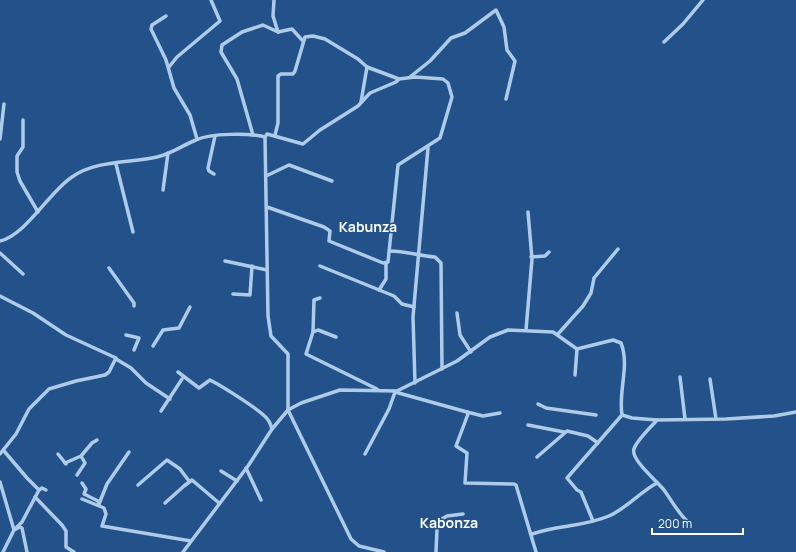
<svg xmlns="http://www.w3.org/2000/svg" width="796" height="552" viewBox="0 0 796 552" font-family="Manrope,sans-serif">
<rect width="100%" height="100%" fill="#225289"/>
<g fill="none" stroke-linecap="round" stroke-linejoin="round">
<!-- minor -->
<g stroke="#aecbea" stroke-width="3.5">
<path d="M 274,0 L 273,16 L 278,32"/>
<path d="M 166,16 L 152,25 L 151,29 L 166,60 L 174,88 L 190,115 L 197,139"/>
<path d="M 664,42 L 683,24 L 703,0"/>
<path d="M 169,67 L 177,57 L 220,21 L 211,0"/>
<path d="M 410,77 L 430,61 L 451,38 L 465,33 L 496,10 L 504,27 L 507,50 L 515,61 L 506,99"/>
<path d="M 361,102 L 367,67"/>
<path d="M 23,120 L 23,147 L 17,156 L 17,172 L 20,181 L 38,212"/>
<path d="M 253,135 L 237,79 L 221,52 L 222,45 L 242,32 L 263,25 L 278,32 L 292,29 L 303,41"/>
<path d="M 275,135 L 278,123 L 278,76 L 281,74 L 293,74 L 295,71 L 305,37 L 313,36 L 325,39 L 358,59 L 367,67 L 399,79"/>
<path d="M 0,139 L 4,104"/>
<path d="M 116,164 L 133,232"/>
<path d="M 214,174 L 209,171 L 208,168 L 215,136"/>
<path d="M 266,176 L 289,165 L 332,181"/>
<path d="M 163,190 L 168,153"/>
<path d="M 267,207 L 324,227 L 330,231 L 329,241 L 383,263 L 388,262 L 398,165 L 440,138 L 452,97 L 448,83 L 443,79 L 415,77 L 399,79 L 396,82 L 370,93 L 358,106 L 320,130 L 303,144 L 267,134 L 265,137 L 268,316 L 271,336 L 288,354 L 288,410 L 351,539 L 359,546 L 384,552"/>
<path d="M 0,241 C 26,235 50,191 72,177 C 96,160 130,163 157,157 C 171,154 183,145 196,140 C 211,133 249,133 265,137"/>
<path d="M 390,251 C 406,251 419,256 435,257 L 441,263 L 442,369"/>
<path d="M 0,253 L 23,274"/>
<path d="M 531,257 L 545,256 L 549,252"/>
<path d="M 225,261 L 267,270"/>
<path d="M 320,266 L 394,296 L 402,304 L 414,307"/>
<path d="M 109,268 L 134,303 L 134,306"/>
<path d="M 379,290 L 386,279 L 386,263"/>
<path d="M 233,294 L 250,295 L 252,266"/>
<path d="M 0,296 L 33,313 L 66,335 L 116,358 L 109,372 L 105,375 L 76,381 L 49,389 L 29,409 L 16,434 L 0,454"/>
<path d="M 457,313 L 460,335 L 471,352"/>
<path d="M 526,330 L 532,259 L 528,212"/>
<path d="M 313,332 L 314,300 L 320,298"/>
<path d="M 558,334 L 583,306 L 591,293 L 594,278 L 618,249"/>
<path d="M 126,335 L 139,338 L 134,350"/>
<path d="M 336,337 L 318,330 L 313,332 L 306,354 L 377,389"/>
<path d="M 153,346 L 163,330 L 179,328 L 190,307"/>
<path d="M 116,359 L 131,368 L 146,383 L 170,399"/>
<path d="M 178,372 L 199,388 L 210,380 C 220,385 264,412 268,420 C 270,422 271,426 272,429"/>
<path d="M 575,375 L 577,349"/>
<path d="M 680,377 L 685,419"/>
<path d="M 710,379 L 716,419"/>
<path d="M 415,383 L 413,317 L 428,148"/>
<path d="M 538,404 L 546,408 L 596,415"/>
<path d="M 161,411 L 182,379"/>
<path d="M 467,412 L 483,416 L 500,413"/>
<path d="M 622,415 L 632,418 L 657,420 L 726,419 L 774,416 L 796,412"/>
<path d="M 657,420 C 651,427 636,441 634,449 C 630,459 658,482 664,490 C 672,501 678,513 688,522"/>
<path d="M 528,425 L 564,432"/>
<path d="M 4,451 L 27,478 L 39,490 L 42,488 L 46,490"/>
<path d="M 58,454 L 66,464"/>
<path d="M 365,454 L 389,409 L 395,392 L 467,412 L 468,414 L 456,446 L 467,453 L 465,483 L 514,484 L 516,485 L 536,552"/>
<path d="M 537,457 L 567,431 L 588,436 L 598,443"/>
<path d="M 65,463 L 81,456 L 92,443 L 97,440"/>
<path d="M 246,468 L 261,500"/>
<path d="M 221,471 L 237,481"/>
<path d="M 77,475 L 85,463 L 81,456"/>
<path d="M 0,482 L 14,530 L 20,527 L 22,528 L 27,552"/>
<path d="M 82,483 L 86,489 L 84,494 L 98,501 L 99,504 L 107,484 L 129,452"/>
<path d="M 138,485 L 167,460 L 180,469 L 189,481"/>
<path d="M 35,497 L 62,525 L 66,531 L 66,547 L 74,552"/>
<path d="M 82,499 L 104,508 L 106,514 L 102,526 L 191,541"/>
<path d="M 165,503 L 184,486 L 192,480 L 219,503"/>
<path d="M 532,534 C 557,525 583,527 609,516 C 627,508 640,492 657,483"/>
<path d="M 3,552 L 14,530 L 22,522 L 39,490"/>
<path d="M 183,552 L 248,466 L 272,429 L 288,410 L 301,403 L 340,390 L 397,391 L 457,361 L 490,337 L 508,330 L 553,332 L 577,349 L 613,340 L 621,343 C 630,366 618,391 622,415 L 567,478 L 577,490 L 581,492 L 593,521"/>
<path d="M 436,552 L 437,529 L 440,520 L 447,516 L 463,514"/>
</g>
</g>
<g text-anchor="middle" dominant-baseline="central" stroke-width="3" stroke-linejoin="round" paint-order="stroke">
<!-- quarter labels -->
<g font-size="14" font-weight="bold" fill="#fff" stroke="#225289">
<text x="368" y="226">Kabunza</text>
<text x="449" y="522">Kabonza</text>
</g>
</g>
<!-- scale -->
<path d="M652 528v6h91v-6" fill="none" stroke="#ffffff" stroke-width="2"/>
<text x="658" y="528" font-size="12" fill="#ffffff" stroke="#225289" stroke-width="3" paint-order="stroke">200 m</text>
</svg>
